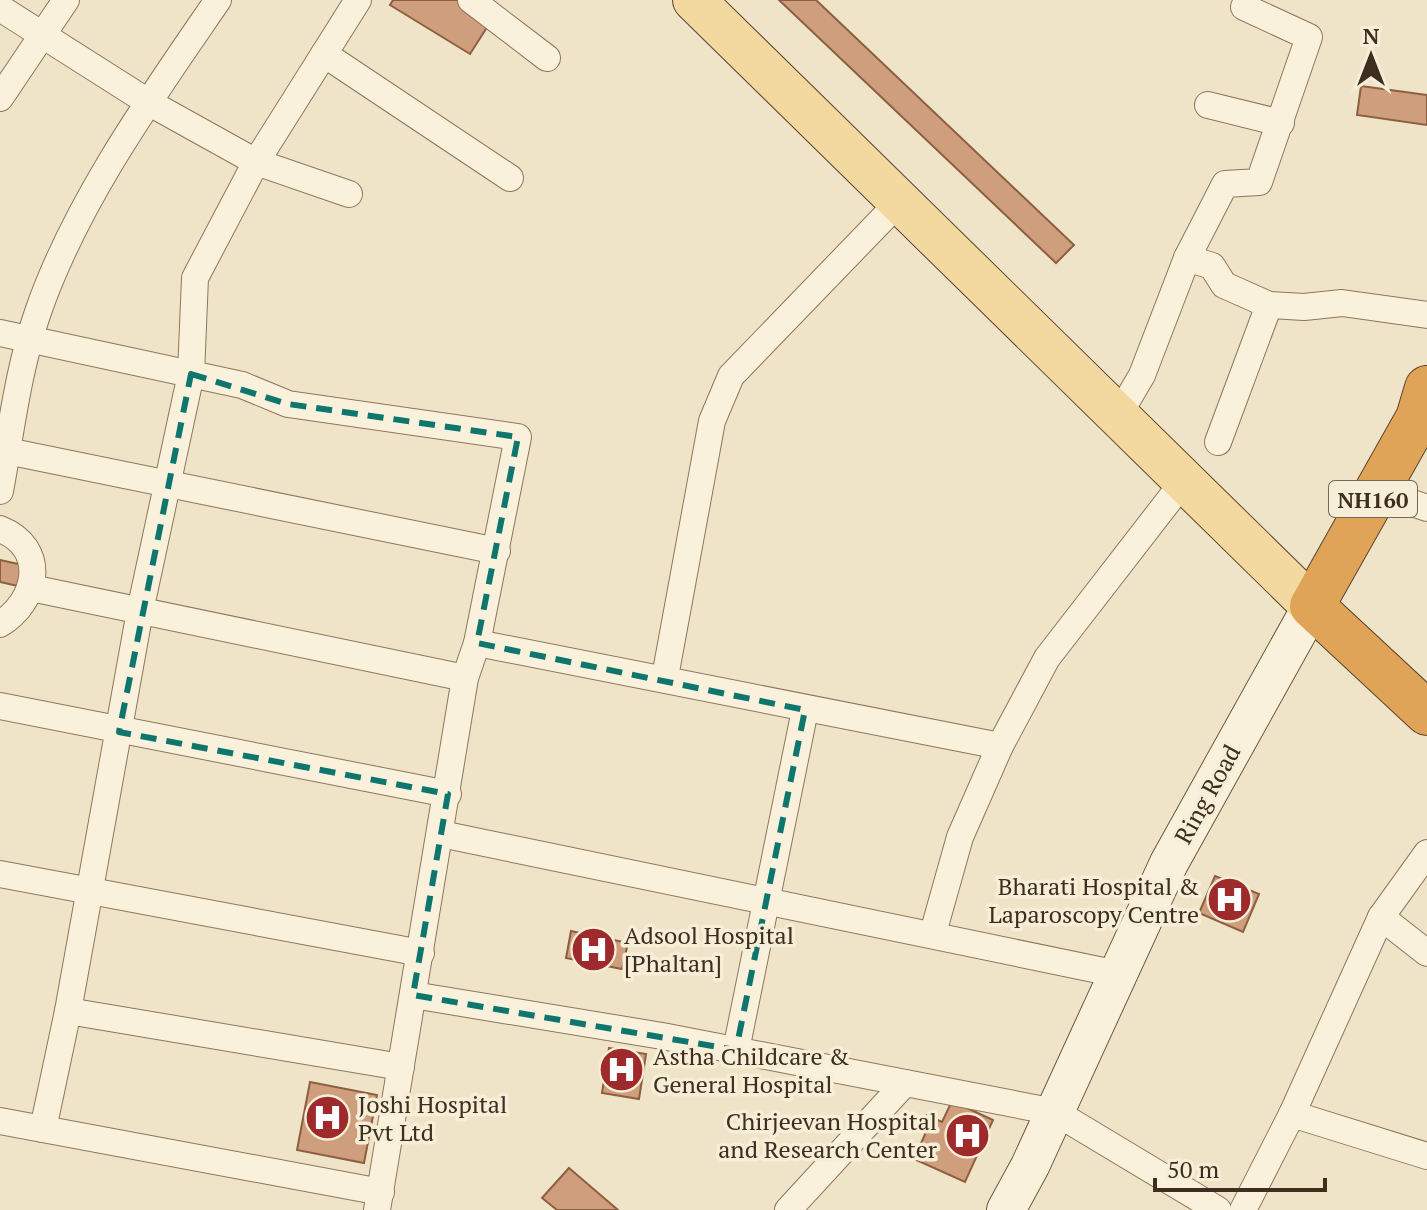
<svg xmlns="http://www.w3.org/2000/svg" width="1427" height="1210" viewBox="0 0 1427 1210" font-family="'PT Serif',serif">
<rect width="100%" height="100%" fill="#f0e4c8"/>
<!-- building -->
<g fill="#cf9f7d" stroke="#8d5f41" stroke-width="2">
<path d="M 393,0 L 457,0 L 491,21 L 470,54 L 390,5 Z"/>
<path d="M 779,0 L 816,0 L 1074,245 L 1056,263 Z"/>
<path d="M 1361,86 L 1427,95 L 1427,125 L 1357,115 Z"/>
<path d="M 0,560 L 23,565 L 18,586 L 0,582 Z"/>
<path d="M 1215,876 L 1259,894 L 1243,932 L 1199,913 Z"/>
<path d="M 571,931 L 628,943 L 622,969 L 566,958 Z"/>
<path d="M 609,1048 L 646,1054 L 639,1099 L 602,1093 Z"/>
<path d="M 310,1082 L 377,1095 L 364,1163 L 297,1150 Z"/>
<path d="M 952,1101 L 993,1120 L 965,1182 L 914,1159 L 926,1132 L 920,1130 L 927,1115 L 942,1122 Z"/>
<path d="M 569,1168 L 618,1210 L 557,1210 L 542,1198 Z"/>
</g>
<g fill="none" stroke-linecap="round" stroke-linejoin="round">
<defs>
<g id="street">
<path d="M 471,0 L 547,58"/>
<path d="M 0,8 L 148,102 L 256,162 L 349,194"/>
<path d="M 324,54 L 510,178"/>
<path d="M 0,98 L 66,0"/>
<path d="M 1208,105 L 1281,123"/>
<path d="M 1187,258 L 1212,266 L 1224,285 L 1269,305 L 1304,307 L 1342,303 L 1427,315"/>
<path d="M 0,333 L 242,385 L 288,404 L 518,437 L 477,643 L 465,678 L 377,1210"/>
<path d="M 1118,416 L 1142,375 L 1187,258 L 1225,184 L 1259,182 L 1309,37 L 1244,7"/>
<path d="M 1218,442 L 1269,305"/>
<path d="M 7,451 L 497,551"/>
<path d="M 0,491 C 11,432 18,369 38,312 C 76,202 152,96 218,0"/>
<path d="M 1377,491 L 1427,508"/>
<path d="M 0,529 C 48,548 38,601 0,624"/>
<path d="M 31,588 L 465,678"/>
<path d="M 477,643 L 1000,746"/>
<path d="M 665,677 L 712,421 L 731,376 L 900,201"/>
<path d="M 0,706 L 448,794"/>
<path d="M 441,834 L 1118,974"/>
<path d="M 0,874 L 421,953"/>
<path d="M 1381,917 L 1427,853"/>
<path d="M 933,933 L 960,837 L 1000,746 L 1047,658 L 1184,481"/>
<path d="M 413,995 L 662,1036 L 1055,1112 L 1218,1210"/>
<path d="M 68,1011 L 401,1067"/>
<path d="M 736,1050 L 805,710"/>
<path d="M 1292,1114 L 1427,1156"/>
<path d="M 0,1121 L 381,1192"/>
<path d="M 43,1129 L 68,1011 L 140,611 L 191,374 L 195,278 L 256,162 L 358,0"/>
<path d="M 788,1210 L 905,1083"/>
<path d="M 1243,1210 L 1292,1114 L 1381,917 L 1427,953"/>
</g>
<path id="secondary" d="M 1006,1210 L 1030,1166 L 1169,863 L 1312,606"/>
<path id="primary" d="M 694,0 L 1312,606"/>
<path id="highway" d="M 1427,388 L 1418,418 L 1312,606 L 1427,713"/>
</defs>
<!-- street casing -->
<use href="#street" stroke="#8d765c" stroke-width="28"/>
<!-- secondary casing -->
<use href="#secondary" stroke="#6f573f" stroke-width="40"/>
<!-- primary casing -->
<use href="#primary" stroke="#5b4430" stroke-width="44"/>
<!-- highway casing -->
<use href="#highway" stroke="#5b4430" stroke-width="46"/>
<!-- street -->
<use href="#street" stroke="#faf1dc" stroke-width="26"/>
<!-- secondary -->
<use href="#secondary" stroke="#faf1dc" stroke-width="38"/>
<!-- primary -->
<use href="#primary" stroke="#f3d9a0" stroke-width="42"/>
<!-- highway -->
<use href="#highway" stroke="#e0a458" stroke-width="44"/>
</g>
<!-- marked area -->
<path fill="none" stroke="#0f766e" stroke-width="6" stroke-dasharray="16 10" stroke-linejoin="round" d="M 191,374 L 288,404 L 518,437 L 477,643 L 805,710 L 736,1050 L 413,995 L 448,794 L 119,732 Z"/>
<!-- icons -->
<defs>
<symbol id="hospital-disc" viewBox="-11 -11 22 22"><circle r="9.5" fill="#9e2a2b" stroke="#f7eed8"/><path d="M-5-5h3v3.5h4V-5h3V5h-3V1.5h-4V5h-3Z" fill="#fff"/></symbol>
</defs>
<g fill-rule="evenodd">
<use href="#hospital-disc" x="1204" y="874" width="51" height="51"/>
<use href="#hospital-disc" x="568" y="924" width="51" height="51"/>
<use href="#hospital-disc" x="596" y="1044" width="51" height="51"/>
<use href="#hospital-disc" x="302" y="1092" width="51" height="51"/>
<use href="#hospital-disc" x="942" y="1110" width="51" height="51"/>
</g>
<g text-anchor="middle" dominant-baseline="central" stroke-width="7" stroke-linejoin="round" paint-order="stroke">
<!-- shield labels -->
<rect fill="#f7eed8" stroke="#756857" stroke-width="2" x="1329" y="481" width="88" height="36" rx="6"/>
<g font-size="22" font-weight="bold" fill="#3d2e20">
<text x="1373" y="499">NH160</text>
</g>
<!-- street labels -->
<g font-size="24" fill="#3d2e20" stroke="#f7eed8">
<text transform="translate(1207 794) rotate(-61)">Ring Road</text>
</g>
<!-- poi labels -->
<g font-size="24" fill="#3d2e20" stroke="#f7eed8" text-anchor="start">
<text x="1199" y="886" text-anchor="end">Bharati Hospital &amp;<tspan x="1199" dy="28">Laparoscopy Centre</tspan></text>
<text x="624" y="935">Adsool Hospital<tspan x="624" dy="28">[Phaltan]</tspan></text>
<text x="653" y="1056">Astha Childcare &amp;<tspan x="653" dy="28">General Hospital</tspan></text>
<text x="358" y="1104">Joshi Hospital<tspan x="358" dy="28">Pvt Ltd</tspan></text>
<text x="937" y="1121" text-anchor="end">Chirjeevan Hospital<tspan x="937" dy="28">and Research Center</tspan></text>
</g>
</g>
<!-- north arrow -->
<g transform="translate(1371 56)" stroke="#f7eed8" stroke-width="6" paint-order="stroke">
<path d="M0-6L14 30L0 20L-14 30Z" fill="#3d2e20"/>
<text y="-12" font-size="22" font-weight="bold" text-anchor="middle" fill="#3d2e20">N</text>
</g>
<!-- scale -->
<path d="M1155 1178v12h170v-12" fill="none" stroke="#3d2e20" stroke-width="4"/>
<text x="1167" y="1178" font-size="24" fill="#3d2e20" stroke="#f7eed8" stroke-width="6" paint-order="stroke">50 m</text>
</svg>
